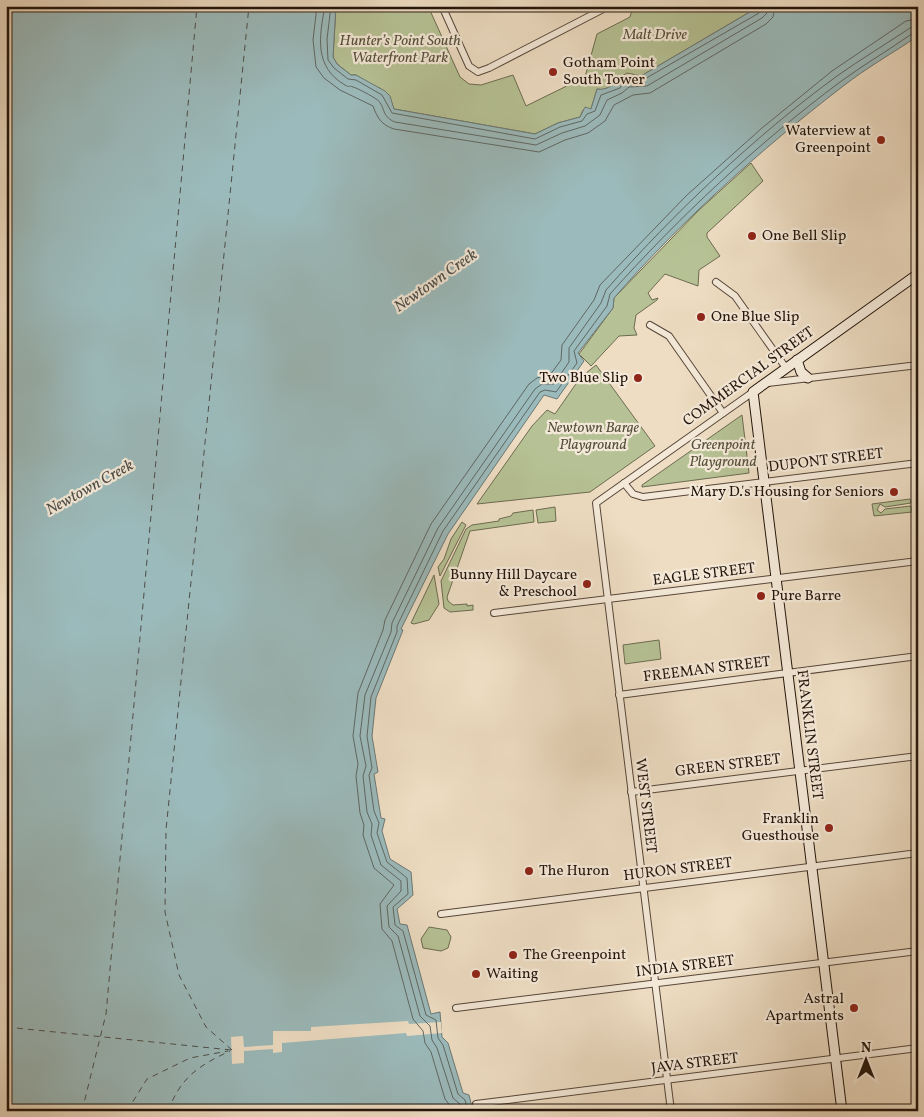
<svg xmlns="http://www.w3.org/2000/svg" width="924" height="1117" viewBox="0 0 924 1117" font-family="Vollkorn,serif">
<rect width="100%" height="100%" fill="#eeddc3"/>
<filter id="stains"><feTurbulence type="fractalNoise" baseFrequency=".004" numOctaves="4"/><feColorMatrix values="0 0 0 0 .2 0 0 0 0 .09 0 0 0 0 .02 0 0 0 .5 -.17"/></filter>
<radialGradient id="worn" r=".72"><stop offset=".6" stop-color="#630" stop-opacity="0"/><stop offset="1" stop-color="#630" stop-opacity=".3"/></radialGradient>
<!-- green -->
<g fill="#b6c295" stroke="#6c6b50">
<path d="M 336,6 L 428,6 L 460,77 L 469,84 L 481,85 L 513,75 L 526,106 L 585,77 L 597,34 L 630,17 L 633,6 L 760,6 L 641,76 L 627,73 L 620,78 L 617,84 L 602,90 L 597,89 L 591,109 L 583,110 L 580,117 L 558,123 L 535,134 L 394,109 L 380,88 L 372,86 L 356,75 L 351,75 L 337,64 L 333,57 Z"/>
<path d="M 751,163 L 763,181 L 707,233 L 707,237 L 720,256 L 699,270 L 698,286 L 665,274 L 648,293 L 652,300 L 658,298 L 657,300 L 636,315 L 634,328 L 637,335 L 619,336 L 591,366 L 579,354 L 613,308 L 614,298 L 699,210 Z"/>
<path d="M 596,365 L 655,446 L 590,492 L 477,504 L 532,426 L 547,410 L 555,414 L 580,378 Z"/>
<path d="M 742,415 L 749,473 L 642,487 L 642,485 Z"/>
<path d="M 910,499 L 911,503 L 885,507 L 880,504 L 877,510 L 881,513 L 885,509 L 911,506 L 912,512 L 874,516 L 872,504 Z"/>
<path d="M 555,507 L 556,521 L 538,523 L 536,510 Z"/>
<path d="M 533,510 L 534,522 L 470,531 L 447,597 L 448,601 L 453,605 L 467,604 L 467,606 L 473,605 L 473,610 L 450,612 L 444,608 L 441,581 L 466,529 L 472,525 L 499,521 L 499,519 L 511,516 L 513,513 Z"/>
<path d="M 462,522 L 466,525 L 440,576 L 438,567 L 444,559 L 451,539 Z"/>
<path d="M 434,575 L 439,604 L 429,620 L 414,624 L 411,623 Z"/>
<path d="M 659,640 L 661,659 L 625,664 L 623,645 Z"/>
<path d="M 429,927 L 447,930 L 451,937 L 448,948 L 441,951 L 423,948 L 421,939 Z"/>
</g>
<!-- water -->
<path fill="#9bbabb" stroke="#6b7875" d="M 6,6 L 336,6 L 333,57 L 337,64 L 351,75 L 356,75 L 385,91 L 390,96 L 394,109 L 535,134 L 558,123 L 580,117 L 585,107 L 591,109 L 597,89 C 609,91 616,82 623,75 L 641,76 L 760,6 L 918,6 L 918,36 C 893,53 866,68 842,87 C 760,150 682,220 614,298 L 613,308 L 578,353 L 584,361 L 557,399 L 544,395 L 448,534 L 401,629 L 403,630 L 376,698 L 372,736 L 378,772 L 374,774 L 381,818 L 385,819 L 382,831 L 390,859 L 411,872 L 413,895 L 397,909 L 400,924 L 407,925 L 431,1014 L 440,1012 L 442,1037 L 448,1043 L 463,1093 L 469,1095 L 473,1111 L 6,1111 Z"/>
<!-- pier -->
<path fill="#eeddc3" d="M 408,1021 L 409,1024 L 441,1022 L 442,1033 L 407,1036 L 406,1033 L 282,1043 L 282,1052 L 273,1053 L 273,1049 L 244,1051 L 244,1063 L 232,1064 L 231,1037 L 243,1036 L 244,1047 L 273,1045 L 273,1031 L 311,1031 L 311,1027 Z"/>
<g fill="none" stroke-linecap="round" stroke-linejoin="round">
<!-- shore -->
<g stroke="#5f6763" stroke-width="1">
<path d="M 317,6 L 313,40 L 316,67 L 324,78 L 340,90 L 373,106 C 377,117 381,125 394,129 L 539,152 L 565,140 L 588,133 L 605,121 L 614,105 L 633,95 L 650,93 L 766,24 L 773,17 L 775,6"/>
<path d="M 325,6 C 319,37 314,67 345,85 C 350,88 348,85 353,87 C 355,87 374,97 376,99 C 386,105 380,116 395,122 L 536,145 L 562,133 L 585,126 L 600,115 L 607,100 L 622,93 L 629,87 L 647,86 L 762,18 L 767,13 L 768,6"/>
<path d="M 331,6 L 327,39 L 328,60 L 334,68 L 348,79 L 356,80 L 382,95 L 392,113 L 535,139 L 560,127 L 582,121 L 587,114 L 595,111 L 601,95 L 620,88 L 625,79 L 643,80 L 759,13 L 761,6"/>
<path d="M 454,1111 L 445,1099 L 431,1052 L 425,1043 L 423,1031 L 413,1019 L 392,941 L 382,929 L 380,904 L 394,885 L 374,868 L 363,835 L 364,825 L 360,813 L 356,776 L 358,764 L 353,736 L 358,693 L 383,630 L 385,620 L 431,524 L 529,384 L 537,378 L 550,375 L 561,360 L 562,345 L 594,300 L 600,285 L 687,195 L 762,128 L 832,71 L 906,21 L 918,19"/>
<path d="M 461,1111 L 460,1104 L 453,1098 L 437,1048 L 432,1040 L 430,1026 L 420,1016 L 398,936 L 389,927 L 387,906 L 401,891 L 401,881 L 381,865 L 371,835 L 372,824 L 367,812 L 363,776 L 366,766 L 360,736 L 365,695 L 391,632 L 392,623 L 438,528 L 535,389 L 542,384 L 554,384 L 569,362 L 569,348 L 601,303 L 606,290 C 673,214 755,136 837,76 C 861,59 886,44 910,28 L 918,26"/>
<path d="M 468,1111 L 465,1100 L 458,1094 L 443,1045 L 438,1038 L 436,1020 L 426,1015 L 403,931 L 395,925 L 393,907 L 408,894 L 407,878 L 387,862 L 377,833 L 379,823 L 374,811 L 369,775 L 372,768 L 367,736 L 371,697 L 397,632 L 397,626 L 443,531 L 540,392 L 545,390 L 556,392 L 577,363 L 574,351 L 607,306 L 610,294 C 679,217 757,144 840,82 C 863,65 889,50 913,33 L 918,32"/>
</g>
<!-- ferry -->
<g stroke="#4d4e49" stroke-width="1" stroke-dasharray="6 5" stroke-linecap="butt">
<path d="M 6,1027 L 231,1050"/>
<path d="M 232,1050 L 206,1027 L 179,975 L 165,912 L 166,830 L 249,6"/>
<path d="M 82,1111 L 106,1014 L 197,6"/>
<path d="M 127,1111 L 147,1079 L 190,1058 L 228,1051"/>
<path d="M 168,1111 C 181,1077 198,1066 230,1051"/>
</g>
<defs>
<g id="street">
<path d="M 442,6 L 469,66 L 478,72 L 489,68 L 609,6"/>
<path d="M 716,282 L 735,296 L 786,368"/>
<path d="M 650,325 L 669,336 L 723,413"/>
<path d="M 768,383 L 918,365"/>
<path d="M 624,483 L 633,494 L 643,497 L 918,463"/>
<path d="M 494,613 L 918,561"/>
<path d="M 619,695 L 918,656"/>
<path d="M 631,792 L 918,756"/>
<path d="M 441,914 L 918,853"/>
<path d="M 456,1008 L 918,951"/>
<path d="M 476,1104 L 918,1048"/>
<path d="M 671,1111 L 596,503 L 753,392"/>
</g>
<g id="secondary">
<path d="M 797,360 L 801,372 L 808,378"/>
<path d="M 842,1111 L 753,392 L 918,274"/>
</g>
</defs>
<!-- street casing -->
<use href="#street" stroke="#564639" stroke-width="8"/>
<!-- secondary casing -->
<use href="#secondary" stroke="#23140b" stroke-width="11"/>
<!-- street -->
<use href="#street" stroke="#f4e9d8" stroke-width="6"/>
<!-- secondary -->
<use href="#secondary" stroke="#f4e9d8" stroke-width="9"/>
</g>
<!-- markers -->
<g fill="#8f2418" stroke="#f4e9d8" stroke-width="2">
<circle cx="553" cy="72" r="5"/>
<circle cx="881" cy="140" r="5"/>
<circle cx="752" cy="236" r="5"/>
<circle cx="701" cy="317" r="5"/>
<circle cx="638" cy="378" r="5"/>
<circle cx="894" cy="492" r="5"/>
<circle cx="587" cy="584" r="5"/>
<circle cx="761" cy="596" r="5"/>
<circle cx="829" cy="828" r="5"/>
<circle cx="529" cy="871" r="5"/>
<circle cx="513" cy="955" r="5"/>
<circle cx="476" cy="974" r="5"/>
<circle cx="854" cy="1008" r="5"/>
</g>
<g text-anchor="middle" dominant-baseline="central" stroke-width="4.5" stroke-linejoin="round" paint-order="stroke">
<!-- park labels -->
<g font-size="15" font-style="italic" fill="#56513b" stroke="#f4e9d8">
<text x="655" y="35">Malt Drive</text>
<text x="400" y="41">Hunter’s Point South<tspan x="400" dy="17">Waterfront Park</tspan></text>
<text x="593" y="428">Newtown Barge<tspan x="593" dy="17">Playground</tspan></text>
<text x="723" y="445">Greenpoint<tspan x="723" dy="17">Playground</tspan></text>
</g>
<!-- poi labels -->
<g font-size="15" fill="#23140b" stroke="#f4e9d8" text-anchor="start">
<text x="563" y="63">Gotham Point<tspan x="563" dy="17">South Tower</tspan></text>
<text x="871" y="131" text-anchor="end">Waterview at<tspan x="871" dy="17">Greenpoint</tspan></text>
<text x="762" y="236">One Bell Slip</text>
<text x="711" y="317">One Blue Slip</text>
<text x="628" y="378" text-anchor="end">Two Blue Slip</text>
<text x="884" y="492" text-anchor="end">Mary D.'s Housing for Seniors</text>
<text x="577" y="575" text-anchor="end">Bunny Hill Daycare<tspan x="577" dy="17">&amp; Preschool</tspan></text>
<text x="771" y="596">Pure Barre</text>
<text x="819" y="819" text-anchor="end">Franklin<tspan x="819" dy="17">Guesthouse</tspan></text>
<text x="539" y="871">The Huron</text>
<text x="523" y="955">The Greenpoint</text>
<text x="486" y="974">Waiting</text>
<text x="844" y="999" text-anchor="end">Astral<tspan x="844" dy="17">Apartments</tspan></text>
</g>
<!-- street labels -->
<g font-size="15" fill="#23140b" stroke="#f4e9d8">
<text transform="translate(749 377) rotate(-36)">COMMERCIAL STREET</text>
<text transform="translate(826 461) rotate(-7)">DUPONT STREET</text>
<text transform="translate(704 575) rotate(-7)">EAGLE STREET</text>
<text transform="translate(707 670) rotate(-7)">FREEMAN STREET</text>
<text transform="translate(809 735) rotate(83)">FRANKLIN STREET</text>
<text transform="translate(728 766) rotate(-7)">GREEN STREET</text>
<text transform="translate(645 806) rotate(83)">WEST STREET</text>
<text transform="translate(678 870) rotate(-7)">HURON STREET</text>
<text transform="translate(685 967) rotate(-7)">INDIA STREET</text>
<text transform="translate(695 1064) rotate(-7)">JAVA STREET</text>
</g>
<!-- water labels -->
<g font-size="16" font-style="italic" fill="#4d4e49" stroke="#f4e9d8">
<text transform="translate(436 281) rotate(-35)">Newtown Creek</text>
<text transform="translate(90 488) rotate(-29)">Newtown Creek</text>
</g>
</g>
<!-- margin -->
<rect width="924" height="1117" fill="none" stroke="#eeddc3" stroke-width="25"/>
<rect x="8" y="8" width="909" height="1102" fill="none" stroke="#23140b" stroke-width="2.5"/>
<rect x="12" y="12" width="899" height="1092" fill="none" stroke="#23140b"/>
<!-- north arrow -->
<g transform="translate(866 1060)" stroke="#f4e9d8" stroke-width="4" paint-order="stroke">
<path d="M0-4L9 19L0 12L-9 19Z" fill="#23140b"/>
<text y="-8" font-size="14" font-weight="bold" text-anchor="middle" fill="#23140b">N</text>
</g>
<rect width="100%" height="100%" filter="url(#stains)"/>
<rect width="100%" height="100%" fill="url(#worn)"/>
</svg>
